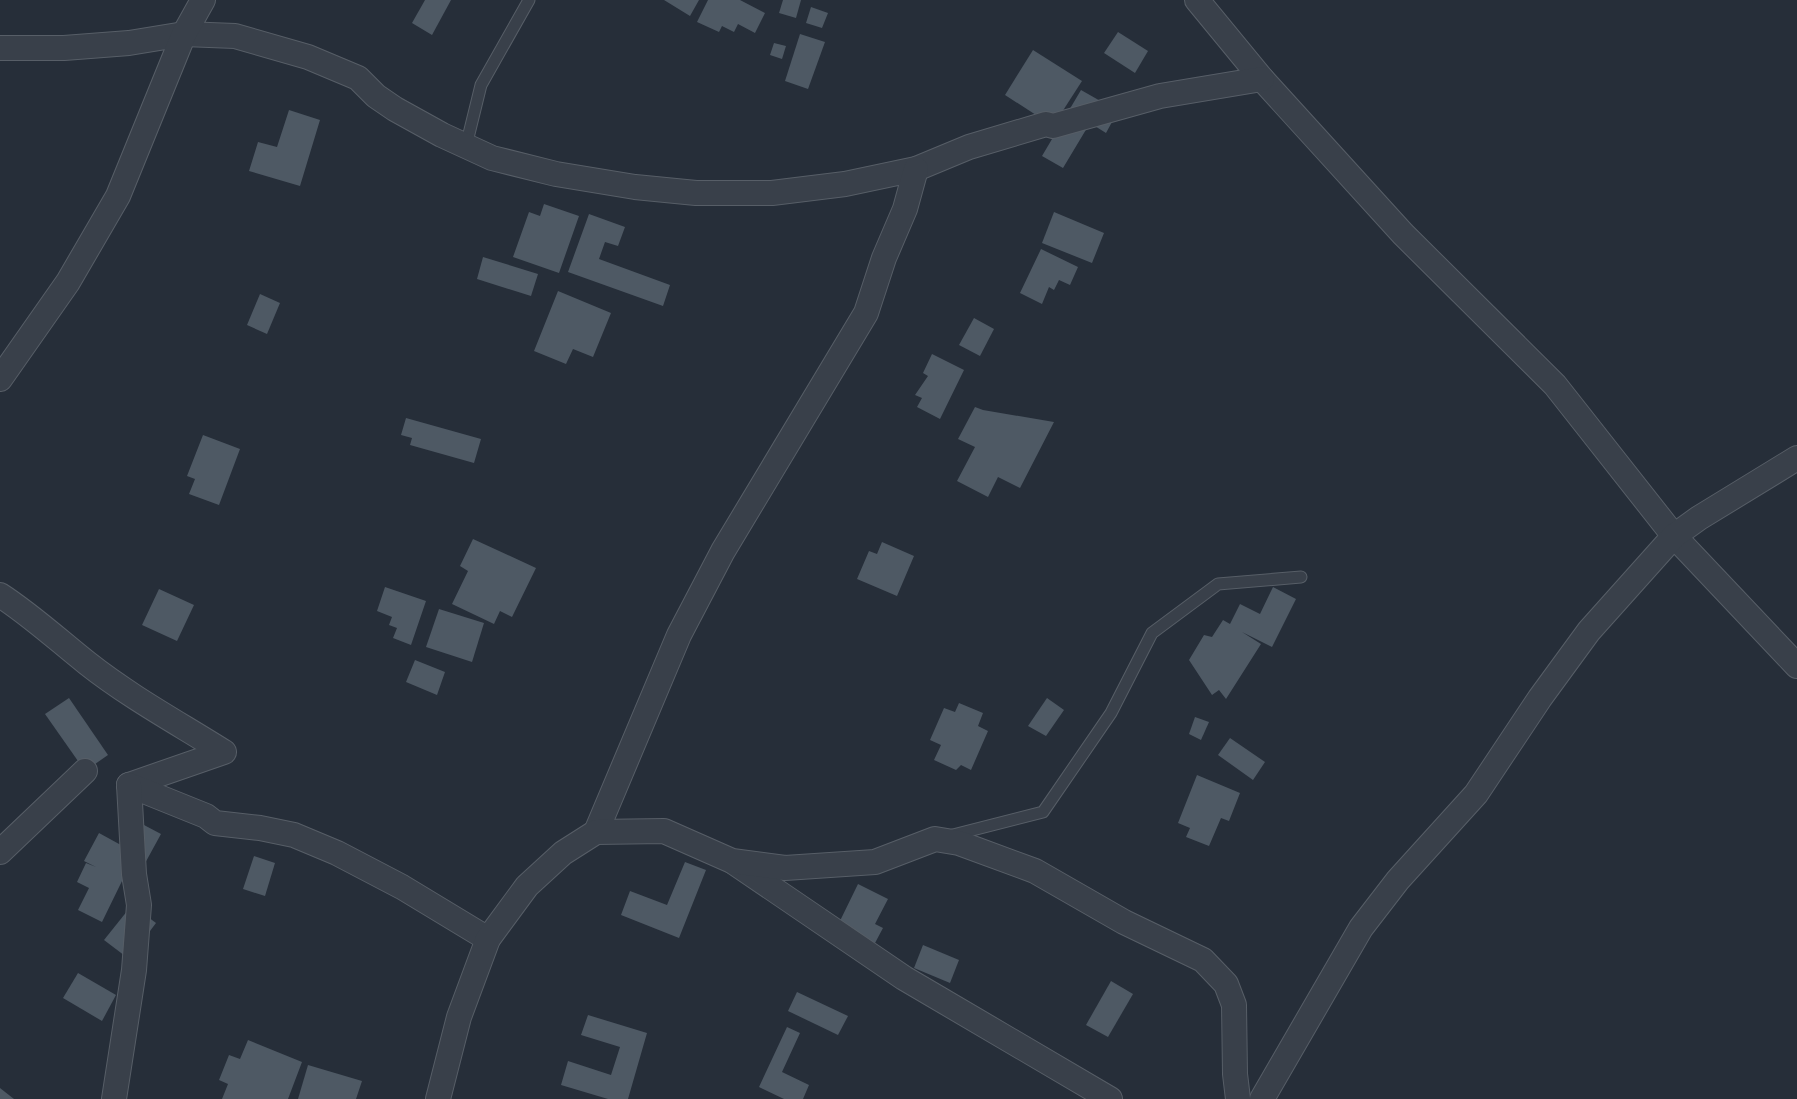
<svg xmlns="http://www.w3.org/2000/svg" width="1797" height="1099" viewBox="0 0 1797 1099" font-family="Ubuntu,sans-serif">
<rect width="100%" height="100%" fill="#262e39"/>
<!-- building -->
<g fill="#4e5964">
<path d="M 425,0 L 451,0 L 432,35 L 412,23 Z"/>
<path d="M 664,0 L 699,0 L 690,16 Z"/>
<path d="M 708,0 L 740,0 L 765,13 L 755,33 L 738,24 L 734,32 L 722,26 L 719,32 L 697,22 Z"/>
<path d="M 783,0 L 801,0 L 796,18 L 779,13 Z"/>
<path d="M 811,7 L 828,13 L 822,28 L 806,23 Z"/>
<path d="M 1118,32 L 1148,51 L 1135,73 L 1104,53 Z"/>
<path d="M 800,34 L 825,42 L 808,89 L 785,81 Z"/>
<path d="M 774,43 L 786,46 L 782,59 L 770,55 Z"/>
<path d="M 1033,50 L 1082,81 L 1053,126 L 1005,95 Z"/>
<path d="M 1081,90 L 1118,111 L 1106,133 L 1090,123 L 1063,168 L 1042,156 Z"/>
<path d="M 289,110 L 320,120 L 300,186 L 249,171 L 258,142 L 277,147 Z"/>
<path d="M 544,204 L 579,216 L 559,273 L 513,257 L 529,212 L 540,216 Z"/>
<path d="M 1054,212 L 1104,233 L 1092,263 L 1042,243 Z"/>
<path d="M 589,214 L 625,227 L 618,246 L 605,242 L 599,259 L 670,285 L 663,306 L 568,272 Z"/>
<path d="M 1041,249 L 1078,267 L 1070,285 L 1059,280 L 1054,290 L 1049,287 L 1042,304 L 1020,293 Z"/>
<path d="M 483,257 L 538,274 L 531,296 L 477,279 Z"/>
<path d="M 558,291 L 611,313 L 593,357 L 573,349 L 566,364 L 534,351 Z"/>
<path d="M 260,294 L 280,303 L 267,334 L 247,325 Z"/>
<path d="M 974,318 L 994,329 L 980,356 L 959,345 Z"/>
<path d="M 932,354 L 964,370 L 940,419 L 917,407 L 922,398 L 915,395 L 928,376 L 923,373 Z"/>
<path d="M 975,407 L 983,410 L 1054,422 L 1020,488 L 998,477 L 988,497 L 957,481 L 975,447 L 958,439 Z"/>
<path d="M 406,418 L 481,439 L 474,463 L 410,445 L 412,438 L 401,435 Z"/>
<path d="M 203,435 L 240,449 L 219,505 L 189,494 L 195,479 L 187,476 Z"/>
<path d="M 473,539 L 536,568 L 512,617 L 500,611 L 494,624 L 452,604 L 468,571 L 460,566 Z"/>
<path d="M 882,542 L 914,556 L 897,596 L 857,579 L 869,551 L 877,554 Z"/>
<path d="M 385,587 L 426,601 L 411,645 L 393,638 L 397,628 L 389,625 L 392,617 L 377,611 Z"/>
<path d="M 1273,587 L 1296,599 L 1272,647 L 1242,632 L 1261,644 L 1226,699 L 1219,690 L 1212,695 L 1189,660 L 1204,635 L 1212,637 L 1223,620 L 1230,624 L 1240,604 L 1260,614 Z"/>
<path d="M 159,589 L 194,605 L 177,641 L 142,625 Z"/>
<path d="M 439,609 L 484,623 L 472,662 L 426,647 Z"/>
<path d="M 415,660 L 445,672 L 437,695 L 406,682 Z"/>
<path d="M 69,698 L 108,755 L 85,771 L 45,714 Z"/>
<path d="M 1047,698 L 1064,710 L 1046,736 L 1028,726 Z"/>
<path d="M 959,703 L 983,713 L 978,726 L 988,731 L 971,770 L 961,765 L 956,770 L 934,760 L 941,745 L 930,740 L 944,708 L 955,712 Z"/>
<path d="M 1195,717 L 1209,722 L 1201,740 L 1189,734 Z"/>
<path d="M 1230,738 L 1265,762 L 1253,780 L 1218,755 Z"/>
<path d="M 1197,775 L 1240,793 L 1229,821 L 1221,818 L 1209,846 L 1186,837 L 1190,828 L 1178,823 Z"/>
<path d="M 144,825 L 161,834 L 132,887 L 122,881 L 102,922 L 78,910 L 89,888 L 77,882 L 86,863 L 96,867 L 84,861 L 99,833 L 130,850 Z"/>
<path d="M 254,856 L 275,863 L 265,896 L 243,889 Z"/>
<path d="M 685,862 L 706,870 L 679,938 L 621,915 L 630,891 L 667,905 Z"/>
<path d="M 858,884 L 888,899 L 875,924 L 883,928 L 875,943 L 838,925 Z"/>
<path d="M 132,905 L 156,923 L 129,959 L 104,940 Z"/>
<path d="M 923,945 L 959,960 L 950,983 L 914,968 Z"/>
<path d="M 78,973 L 116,995 L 102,1021 L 63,998 Z"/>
<path d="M 1111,981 L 1133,994 L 1108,1037 L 1086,1025 Z"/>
<path d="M 797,992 L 848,1016 L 838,1035 L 788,1011 Z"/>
<path d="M 588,1015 L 647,1033 L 628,1099 L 608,1099 L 561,1085 L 568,1061 L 611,1075 L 620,1047 L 581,1035 Z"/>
<path d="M 787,1027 L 800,1033 L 782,1072 L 809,1085 L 803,1099 L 784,1099 L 759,1087 Z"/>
<path d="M 248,1040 L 302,1062 L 288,1099 L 222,1099 L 228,1084 L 219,1080 L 229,1055 L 240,1059 Z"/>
<path d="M 308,1065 L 362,1081 L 356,1099 L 298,1099 Z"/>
<path d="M 0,1088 L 14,1099 L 0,1099 Z"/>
</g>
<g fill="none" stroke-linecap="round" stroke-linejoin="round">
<defs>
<g id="service">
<path d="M 466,146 L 481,85 L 529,0"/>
<path d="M 949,836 L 1043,812 L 1111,713 L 1152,633 L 1218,584 L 1301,577"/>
</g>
<g id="minor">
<path d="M 1197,0 L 1262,79 L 1403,234 L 1555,385 L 1674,536 L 1797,666"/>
<path d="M 0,48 L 64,48 L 129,43 L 184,34 L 235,36 L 308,57 L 358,78 L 376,96 L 395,109 L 442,135 L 492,158 L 556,174 L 635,187 L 696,193 L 772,193 L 845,184 L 916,169 L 969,147 L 1046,124 L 1053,126 L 1160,96 L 1262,79"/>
<path d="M 0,379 L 68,282 L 118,196 L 184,34 L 203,0"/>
<path d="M 0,595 C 31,615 58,640 87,663 C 130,697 178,723 224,752 L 129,785"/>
<path d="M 129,785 L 206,816 L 215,823 L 260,828 L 294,835 L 337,853 L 402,887 L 488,939"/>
<path d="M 596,832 L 679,635 L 723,551 L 866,313 L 884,258 L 905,209 L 916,169"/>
<path d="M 0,852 L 85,771"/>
<path d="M 735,863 L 904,978 L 1110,1099"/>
<path d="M 114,1099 L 134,970 L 139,905 L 134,874 L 129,785"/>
<path d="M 438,1099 L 459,1017 L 488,939 L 527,886 L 563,853 L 596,832 L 664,831 L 732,861 L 785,868 L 875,862 L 935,839 L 959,843 L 1035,871 L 1124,922 L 1203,960 L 1226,984 L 1234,1005 L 1235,1074 L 1238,1099"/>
<path d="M 1262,1099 L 1361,928 L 1398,880 L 1476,794 L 1540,698 L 1589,631 L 1674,536 L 1699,518 L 1797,458"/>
</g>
</defs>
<!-- service casing -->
<use href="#service" stroke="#575e67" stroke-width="13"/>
<!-- minor casing -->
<use href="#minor" stroke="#575e67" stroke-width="26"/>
<!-- service -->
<use href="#service" stroke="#39404a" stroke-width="11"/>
<!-- minor -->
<use href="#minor" stroke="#39404a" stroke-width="24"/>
</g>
</svg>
